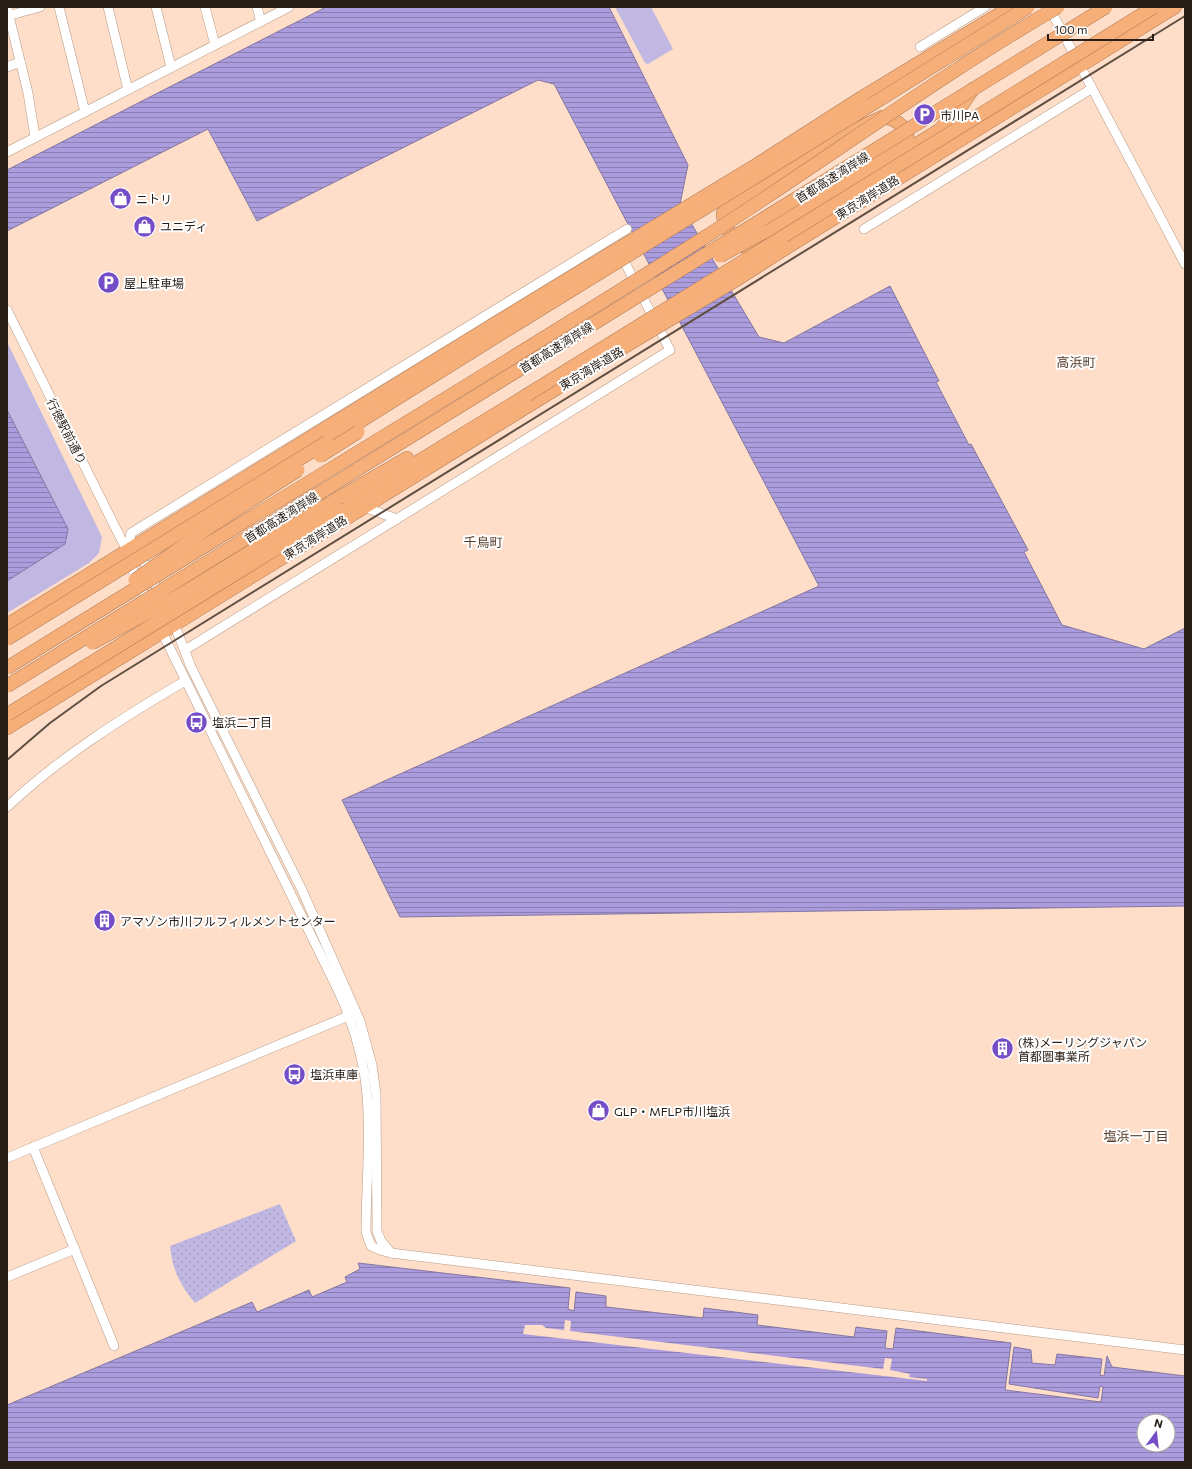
<svg xmlns="http://www.w3.org/2000/svg" width="1192" height="1469" viewBox="0 0 1192 1469" font-family="Commissioner,'Noto Sans JP',sans-serif">
<defs>
<pattern id="grass-dots" width="8" height="8" patternUnits="userSpaceOnUse"><rect width="8" height="8" fill="#c0b7e2"/><path d="M2 2h.1M6 6h.1" fill="none" stroke="#a59dc1" stroke-width="1.8" stroke-linecap="round"/></pattern>
<pattern id="water-rules" width="6" height="5" patternUnits="userSpaceOnUse"><rect width="6" height="5" fill="#ab9cdd"/><path d="M0 2.5h6" fill="none" stroke="#8b7fb2"/></pattern>
</defs>
<rect width="100%" height="100%" fill="#fedec8"/>
<!-- grass -->
<path fill="url(#grass-dots)" d="M 280,1204 L 296,1241 L 195,1303 C 180,1285 172,1269 170,1246 Z"/>
<!-- green -->
<g fill="#c0b7e2">
<path d="M 615,7 L 651,7 L 673,49 L 648,64 L 645,63 Z"/>
<path d="M 7,342 L 102,537 L 99,553 L 89,563 L 7,613 Z"/>
</g>
<!-- water -->
<g fill="url(#water-rules)" stroke="#8476a1" fill-rule="evenodd">
<path d="M 326,7 L 609,7 L 688,165 L 679,209 L 691,223 L 759,337 L 784,343 L 890,286 L 939,381 L 936,382 L 969,445 L 971,444 L 1028,550 L 1024,552 L 1062,625 L 1144,649 L 1185,628 L 1185,906 L 400,917 L 342,800 L 819,586 L 554,84 L 538,80 L 257,221 L 208,129 L 7,231 L 7,170 Z"/>
<path d="M 7,410 L 68,529 L 65,544 L 7,581 Z"/>
<path d="M 358,1263 L 570,1288 L 568,1309 L 574,1311 L 576,1292 L 606,1296 L 606,1307 L 703,1318 L 704,1308 L 758,1315 L 757,1325 L 854,1337 L 856,1327 L 887,1331 L 885,1348 L 893,1349 L 896,1328 L 1011,1343 L 1005,1390 L 1101,1402 L 1103,1387 L 1100,1386 L 1098,1398 L 1009,1384 L 1014,1347 L 1031,1350 L 1032,1363 L 1055,1365 L 1057,1354 L 1102,1359 L 1100,1375 L 1104,1376 L 1107,1356 L 1112,1367 L 1185,1376 L 1185,1462 L 7,1462 L 7,1405 L 252,1302 L 257,1312 L 309,1290 L 312,1297 L 347,1282 L 345,1277 L 360,1269 ZM 1144,1421 L 1168,1421 L 1168,1445 L 1144,1445 Z"/>
</g>
<!-- pier -->
<path fill="#fedec8" d="M 565,1320 L 571,1321 L 570,1331 L 883,1369 L 885,1358 L 892,1359 L 890,1370 L 910,1374 L 909,1377 L 927,1379 L 927,1381 L 523,1334 L 525,1325 L 542,1325 L 546,1328 L 564,1330 Z"/>
<g fill="none" stroke-linecap="round" stroke-linejoin="round">
<defs>
<g id="minor">
<path d="M 59,7 L 85,112"/>
<path d="M 108,7 L 128,90"/>
<path d="M 156,7 L 171,67"/>
<path d="M 205,7 L 215,45"/>
<path d="M 257,7 L 261,22"/>
<path d="M 1049,7 L 1185,264"/>
<path d="M 7,8 L 28,93 L 35,137"/>
<path d="M 7,16 L 40,7"/>
<path d="M 920,47 L 985,7"/>
<path d="M 7,67 L 20,62"/>
<path d="M 7,152 L 289,7"/>
<path d="M 864,229 L 1091,89"/>
<path d="M 7,310 L 117,531 L 128,552 L 144,562 L 161,597"/>
<path d="M 364,507 L 397,519"/>
<path d="M 148,603 L 132,568 L 128,552 L 131,533 L 627,229"/>
<path d="M 173,621 L 191,667 L 302,890 L 360,1021 L 372,1065 L 376,1094 L 377,1231 L 381,1241 L 391,1253"/>
<path d="M 160,628 L 338,990 C 353,1023 364,1059 367,1095 C 371,1141 366,1187 366,1232 L 371,1246 L 380,1250 L 391,1253 L 1185,1350"/>
<path d="M 185,650 L 670,350 L 620,253"/>
<path d="M 7,807 C 60,757 122,718 185,681"/>
<path d="M 33,1147 L 114,1346"/>
<path d="M 7,1158 L 353,1014"/>
<path d="M 7,1277 L 75,1249"/>
</g>
<g id="highway">
<path d="M 861,98 L 1011,7"/>
<path d="M 764,232 L 903,146 C 916,132 896,118 882,117 L 840,137 L 735,202 L 723,213 C 722,221 733,242 741,245 C 745,248 749,246 753,245 L 938,131 L 955,115 L 973,89"/>
<path d="M 786,248 L 1175,7"/>
<path d="M 327,442 L 497,336"/>
<path d="M 340,497 L 407,458"/>
<path d="M 339,510 L 527,395"/>
<path d="M 7,625 L 491,326"/>
<path d="M 7,728 L 609,356"/>
</g>
</defs>
<!-- minor casing -->
<use href="#minor" stroke="#b89b86" stroke-width="10"/>
<!-- highway casing -->
<use href="#highway" stroke="#af7c57" stroke-width="14"/>
<!-- minor -->
<use href="#minor" stroke="#fff" stroke-width="9"/>
<!-- highway -->
<use href="#highway" stroke="#f7af7a" stroke-width="13"/>
<!-- rail -->
<path stroke="#5f4f43" stroke-width="2" d="M 7,760 L 50,723 L 101,686 L 1185,16"/>
<defs>
<g id="highway-bridge">
<path d="M 720,256 L 764,232"/>
<path d="M 491,326 L 758,164 L 861,98"/>
<path d="M 497,336 L 757,176 L 1028,7"/>
<path d="M 609,356 L 736,280 L 786,248"/>
<path d="M 527,395 L 1154,7"/>
<path d="M 320,456 L 358,432"/>
<path d="M 135,580 L 211,526 L 298,470"/>
<path d="M 7,639 L 327,442"/>
<path d="M 92,643 L 180,595 L 340,497"/>
<path d="M 7,668 C 238,524 472,385 702,239 C 822,163 935,78 1058,7"/>
<path d="M 7,686 L 1106,7"/>
<path d="M 8,714 L 339,510"/>
</g>
</defs>
<!-- highway-bridge casing -->
<use href="#highway-bridge" stroke="#af7c57" stroke-width="14" stroke-linecap="butt"/>
<!-- highway-bridge -->
<use href="#highway-bridge" stroke="#f7af7a" stroke-width="13"/>
</g>
<!-- icons -->
<defs>
<symbol id="parking-disc" viewBox="-11 -11 22 22"><circle r="9.5" fill="#754dc6" stroke="#fff"/><path d="M-3.5-5.5H1a3.5 3.5 0 0 1 0 7H-1V5.5H-3.5ZM-1-3.4V-.6H.8a1.4 1.4 0 0 0 0-2.8Z" fill="#fff"/></symbol>
<symbol id="shop-disc" viewBox="-11 -11 22 22"><circle r="9.5" fill="#754dc6" stroke="#fff"/><path d="M-5-2.5h2.3a2.7 3.5 0 0 1 5.4 0H5L5.5 6h-11ZM-1.5-2.5h3a1.5 2.3 0 0 0-3 0Z" fill="#fff"/></symbol>
<symbol id="bus-disc" viewBox="-11 -11 22 22"><circle r="9.5" fill="#754dc6" stroke="#fff"/><path d="M-5-6H5V4H4V6H2V4H-2V6H-4V4H-5ZM-3.5-4V0h7V-4ZM-3.5 1.2v1.5H-2V1.2ZM2 1.2v1.5H3.5V1.2Z" fill="#fff"/></symbol>
<symbol id="building-disc" viewBox="-11 -11 22 22"><circle r="9.5" fill="#754dc6" stroke="#fff"/><path d="M-4-6H4V6H1V3H-1V6H-4ZM-2.5-4.3h1.7v1.8h-1.7ZM.8-4.3h1.7v1.8H.8ZM-2.5-1h1.7V.8h-1.7ZM.8-1h1.7V.8H.8Z" fill="#fff"/></symbol>
</defs>
<g fill-rule="evenodd">
<use href="#parking-disc" x="912" y="102" width="25" height="25"/>
<use href="#shop-disc" x="108" y="186" width="25" height="25"/>
<use href="#shop-disc" x="132" y="214" width="25" height="25"/>
<use href="#parking-disc" x="96" y="270" width="25" height="25"/>
<use href="#bus-disc" x="184" y="710" width="25" height="25"/>
<use href="#building-disc" x="92" y="908" width="25" height="25"/>
<use href="#building-disc" x="990" y="1036" width="25" height="25"/>
<use href="#bus-disc" x="282" y="1062" width="25" height="25"/>
<use href="#shop-disc" x="586" y="1098" width="25" height="25"/>
</g>
<g text-anchor="middle" dominant-baseline="central" stroke-width="4" stroke-linejoin="round" paint-order="stroke">
<!-- poi labels -->
<g font-size="12" fill="#291e16" stroke="#fff" text-anchor="start">
<text x="940" y="115">市川PA</text>
<text x="136" y="199">ニトリ</text>
<text x="160" y="226">ユニディ</text>
<text x="124" y="283">屋上駐車場</text>
<text x="212" y="722">塩浜二丁目</text>
<text x="120" y="921">アマゾン市川フルフィルメントセンター</text>
<text x="1018" y="1042">(株)メーリングジャパン<tspan x="1018" dy="14">首都圏事業所</tspan></text>
<text x="310" y="1074">塩浜車庫</text>
<text x="614" y="1111">GLP・MFLP市川塩浜</text>
</g>
<!-- street labels -->
<g font-size="12" fill="#291e16" stroke="#fff">
<text transform="translate(832 177) rotate(-32)">首都高速湾岸線</text>
<text transform="translate(867 197) rotate(-32)">東京湾岸道路</text>
<text transform="translate(556 347) rotate(-32)">首都高速湾岸線</text>
<text transform="translate(591 368) rotate(-31)">東京湾岸道路</text>
<text transform="translate(67 431) rotate(63)">行徳駅前通り</text>
<text transform="translate(281 517) rotate(-32)">首都高速湾岸線</text>
<text transform="translate(315 537) rotate(-32)">東京湾岸道路</text>
</g>
<!-- neighbourhood labels -->
<g font-size="13" fill="#563c2a" stroke="#fff">
<text x="1076" y="362">高浜町</text>
<text x="483" y="542">千鳥町</text>
<text x="1136" y="1136">塩浜一丁目</text>
</g>
</g>
<!-- border -->
<rect width="1192" height="1469" fill="none" stroke="#291e16" stroke-width="16"/>
<!-- north arrow -->
<g transform="translate(1156 1433) rotate(15)"><circle r="19" fill="#ffffff" stroke="#a9a5a2"/>
<path d="M0-3L7 15L0 10L-7 15Z" fill="#754dc6"/>
<text y="-6" font-size="11" font-weight="bold" text-anchor="middle" fill="#291e16">N</text>
</g>
<!-- scale -->
<path d="M1048 34v6h105v-6" fill="none" stroke="#291e16" stroke-width="2"/>
<text x="1054" y="34" font-size="12" fill="#291e16" stroke="#ffffff" stroke-width="3" paint-order="stroke">100 m</text>
</svg>
